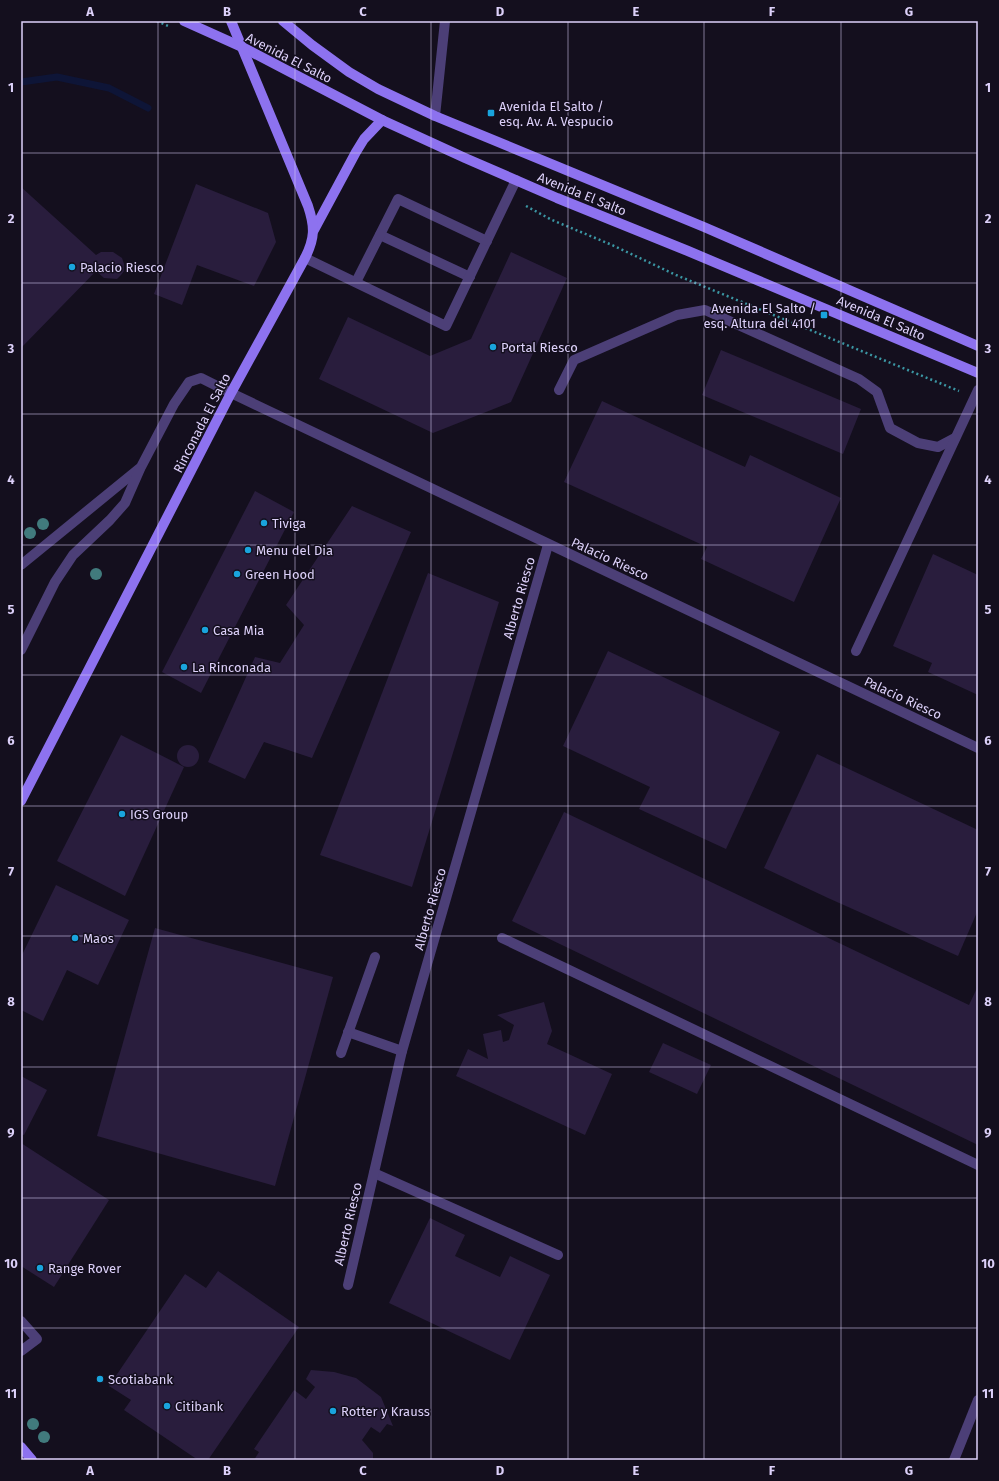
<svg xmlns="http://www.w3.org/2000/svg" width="999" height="1481" viewBox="0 0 999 1481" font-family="'Fira Sans',sans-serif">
<rect width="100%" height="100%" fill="#140f1e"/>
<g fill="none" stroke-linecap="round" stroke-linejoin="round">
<!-- stream -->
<path stroke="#0e1537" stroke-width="7" d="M 21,82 L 57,77 L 109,88 L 148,108"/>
</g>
<!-- building -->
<g fill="#291d3d">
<path d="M 196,184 L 268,213 L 276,242 L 254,286 L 197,265 L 182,305 L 154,294 Z"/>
<path d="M 21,187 L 96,255 L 101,252 L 113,252 L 122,258 L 124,264 L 124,271 L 121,275 L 117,279 L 104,278 L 96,271 L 21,348 Z"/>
<path d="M 511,252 L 567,278 L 511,402 L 433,433 L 319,379 L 348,317 L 430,356 L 471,339 Z"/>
<path d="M 721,350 L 861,409 L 843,454 L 702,395 Z"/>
<path d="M 602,401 L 745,467 L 750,455 L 841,498 L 794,602 L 701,559 L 707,547 L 564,482 Z"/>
<path d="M 255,491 L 294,512 L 201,693 L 162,672 Z"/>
<path d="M 352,506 L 411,532 L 312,758 L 264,742 L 245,779 L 208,762 L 255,657 L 280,663 L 304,625 L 286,605 Z"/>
<path d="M 933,554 L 978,575 L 978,695 L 928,672 L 932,663 L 893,646 Z"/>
<path d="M 428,573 L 499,602 L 412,887 L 320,855 Z"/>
<path d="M 608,651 L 780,732 L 726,849 L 639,809 L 650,787 L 563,746 Z"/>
<path d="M 121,735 L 184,767 L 125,896 L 57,861 Z"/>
<circle cx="188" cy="756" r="11"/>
<path d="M 817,754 L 978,830 L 978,910 L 958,956 L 828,898 L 764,868 Z"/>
<path d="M 564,812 L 969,1005 L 978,986 L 978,1145 L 512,921 Z"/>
<path d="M 56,885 L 129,920 L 98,985 L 67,970 L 43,1021 L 21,1010 L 21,957 Z"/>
<path d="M 155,928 L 333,977 L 275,1186 L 97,1136 Z"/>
<path d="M 544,1002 L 552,1031 L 547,1044 L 612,1074 L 585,1135 L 456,1076 L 468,1049 L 488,1059 L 483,1034 L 501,1030 L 503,1042 L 509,1040 L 514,1025 L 497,1015 Z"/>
<path d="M 663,1043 L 711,1065 L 697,1094 L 649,1072 Z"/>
<path d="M 21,1076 L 47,1090 L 24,1135 L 21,1134 Z"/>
<path d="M 21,1143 L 109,1200 L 54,1287 L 21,1266 Z"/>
<path d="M 430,1218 L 465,1235 L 455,1256 L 500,1277 L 510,1256 L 550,1275 L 510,1360 L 389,1303 Z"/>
<path d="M 218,1271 L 299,1327 L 208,1460 L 198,1460 L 124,1410 L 131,1400 L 109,1386 L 185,1274 L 206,1288 Z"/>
<path d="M 311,1370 L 334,1372 L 356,1378 L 381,1397 L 393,1426 L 387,1424 L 380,1433 L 371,1427 L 362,1440 L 373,1453 L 373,1460 L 254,1460 L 259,1452 L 254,1449 L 294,1390 L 306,1399 L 315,1387 L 306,1379 Z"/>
</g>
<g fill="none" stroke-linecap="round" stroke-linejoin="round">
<!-- path -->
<g stroke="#3b96a3" stroke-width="2.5" stroke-dasharray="2 3" stroke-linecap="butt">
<path d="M 157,21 L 168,26"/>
<path d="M 526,206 L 552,220 L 612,245 L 676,275 L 959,391"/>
</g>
<!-- lane -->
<g stroke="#4c3f77" stroke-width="10">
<path d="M 435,116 L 445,21"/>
<path d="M 380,235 L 470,277"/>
<path d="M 305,258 L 446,326 L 516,180"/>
<path d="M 356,282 L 398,199 L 487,241"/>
<path d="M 559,390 L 574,360 L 677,315 L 705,310 L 859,379 L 877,392 L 890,428 L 918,443 L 938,447 L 955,438"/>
<path d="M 21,565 L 141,467 L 174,404 L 189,382 L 201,378 L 231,393"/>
<path d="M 21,650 L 55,582 L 73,555 L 110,520 L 125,503 L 140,469"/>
<path d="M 856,651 L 978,390"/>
<path d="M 502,938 L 978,1165"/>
<path d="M 348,1032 L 402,1051"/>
<path d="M 341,1053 L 375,957"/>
<path d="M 374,1173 L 558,1255"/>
<path d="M 21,1321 L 37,1339 L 21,1351"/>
<path d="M 954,1460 L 978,1400"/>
</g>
<!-- street -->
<g stroke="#4c3f77" stroke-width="10">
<path d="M 231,393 L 978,748"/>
<path d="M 348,1285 L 402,1051 L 548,545"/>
</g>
<!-- secondary -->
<g stroke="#8d72ef" stroke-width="10">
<path d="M 184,21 L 244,48 L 382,120 L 465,158 L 557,198 L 688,251 L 978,373"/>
<path d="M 283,21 L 312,45 L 349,72 L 378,89 L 435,116 L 704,227 L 978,346"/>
<path d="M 314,230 L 356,152 L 364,139 L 382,120"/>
<path d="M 21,801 L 231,393 L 305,258 C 315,238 315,227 308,206 L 231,21"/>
<path d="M 21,1447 L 32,1460"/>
</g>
</g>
<!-- trees -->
<g fill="#417a7d">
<circle cx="43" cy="524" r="6"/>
<circle cx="30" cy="533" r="6"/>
<circle cx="96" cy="574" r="6"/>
<circle cx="33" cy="1424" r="6"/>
<circle cx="44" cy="1437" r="6"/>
</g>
<!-- grid -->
<path fill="none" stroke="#ddd1fa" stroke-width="1" stroke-opacity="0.55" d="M 158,21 L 158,1460M 295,21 L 295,1460M 431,21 L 431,1460M 568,21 L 568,1460M 704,21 L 704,1460M 841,21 L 841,1460M 21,153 L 978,153M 21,283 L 978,283M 21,414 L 978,414M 21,545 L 978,545M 21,675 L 978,675M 21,806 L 978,806M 21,936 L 978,936M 21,1067 L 978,1067M 21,1198 L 978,1198M 21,1328 L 978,1328"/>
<!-- markers -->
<g fill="#19a4dd" stroke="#140f1e" stroke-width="1.5">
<rect x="487" y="109" width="8" height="8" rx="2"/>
<circle cx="72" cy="267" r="4"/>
<rect x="820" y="311" width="8" height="8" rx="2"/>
<circle cx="493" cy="347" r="4"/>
<circle cx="264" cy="523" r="4"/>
<circle cx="248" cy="550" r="4"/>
<circle cx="237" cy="574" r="4"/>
<circle cx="205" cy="630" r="4"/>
<circle cx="184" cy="667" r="4"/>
<circle cx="122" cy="814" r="4"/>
<circle cx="75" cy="938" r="4"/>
<circle cx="40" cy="1268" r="4"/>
<circle cx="100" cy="1379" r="4"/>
<circle cx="167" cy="1406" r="4"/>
<circle cx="333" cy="1411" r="4"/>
</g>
<g text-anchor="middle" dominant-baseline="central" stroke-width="3" stroke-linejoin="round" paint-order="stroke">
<!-- street labels -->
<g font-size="13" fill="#ddd1fa" stroke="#140f1e">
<text transform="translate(289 58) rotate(27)">Avenida El Salto</text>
<text transform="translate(582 194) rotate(22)">Avenida El Salto</text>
<text transform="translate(881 318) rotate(23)">Avenida El Salto</text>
<text transform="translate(202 423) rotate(-63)">Rinconada El Salto</text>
<text transform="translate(610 559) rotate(25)">Palacio Riesco</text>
<text transform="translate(519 598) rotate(-74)">Alberto Riesco</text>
<text transform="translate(903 698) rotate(25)">Palacio Riesco</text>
<text transform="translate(430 909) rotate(-74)">Alberto Riesco</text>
<text transform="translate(348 1224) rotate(-77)">Alberto Riesco</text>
</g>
<!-- poi labels -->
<g font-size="13" fill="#ddd1fa" stroke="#140f1e" text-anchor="start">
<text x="499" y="106">Avenida El Salto /<tspan x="499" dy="15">esq. Av. A. Vespucio</tspan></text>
<text x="80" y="267">Palacio Riesco</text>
<text x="816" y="308" text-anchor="end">Avenida El Salto /<tspan x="816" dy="15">esq. Altura del 4101</tspan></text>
<text x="501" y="347">Portal Riesco</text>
<text x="272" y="523">Tiviga</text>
<text x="256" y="550">Menu del Dia</text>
<text x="245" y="574">Green Hood</text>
<text x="213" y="630">Casa Mia</text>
<text x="192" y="667">La Rinconada</text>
<text x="130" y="814">IGS Group</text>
<text x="83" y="938">Maos</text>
<text x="48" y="1268">Range Rover</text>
<text x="108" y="1379">Scotiabank</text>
<text x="175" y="1406">Citibank</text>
<text x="341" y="1411">Rotter y Krauss</text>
</g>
</g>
<!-- border -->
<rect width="999" height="1481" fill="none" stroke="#140f1e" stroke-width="44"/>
<rect x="22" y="22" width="955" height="1437" fill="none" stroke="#ddd1fa" stroke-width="1.5"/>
<g font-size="13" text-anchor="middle" font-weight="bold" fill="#ddd1fa">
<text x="90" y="16">A</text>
<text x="227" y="16">B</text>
<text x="363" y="16">C</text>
<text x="500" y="16">D</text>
<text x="636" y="16">E</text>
<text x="772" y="16">F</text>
<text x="909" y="16">G</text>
<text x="11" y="92">1</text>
<text x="988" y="92">1</text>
<text x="11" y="223">2</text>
<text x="988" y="223">2</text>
<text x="11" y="353">3</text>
<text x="988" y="353">3</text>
<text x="11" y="484">4</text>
<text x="988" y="484">4</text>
<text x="11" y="614">5</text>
<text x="988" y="614">5</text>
<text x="11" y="745">6</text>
<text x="988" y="745">6</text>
<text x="11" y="876">7</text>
<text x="988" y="876">7</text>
<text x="11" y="1006">8</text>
<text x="988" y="1006">8</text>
<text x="11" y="1137">9</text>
<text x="988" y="1137">9</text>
<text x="11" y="1268">10</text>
<text x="988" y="1268">10</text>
<text x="11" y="1398">11</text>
<text x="988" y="1398">11</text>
<text x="90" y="1475">A</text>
<text x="227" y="1475">B</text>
<text x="363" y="1475">C</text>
<text x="500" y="1475">D</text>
<text x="636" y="1475">E</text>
<text x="772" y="1475">F</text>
<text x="909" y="1475">G</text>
</g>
</svg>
